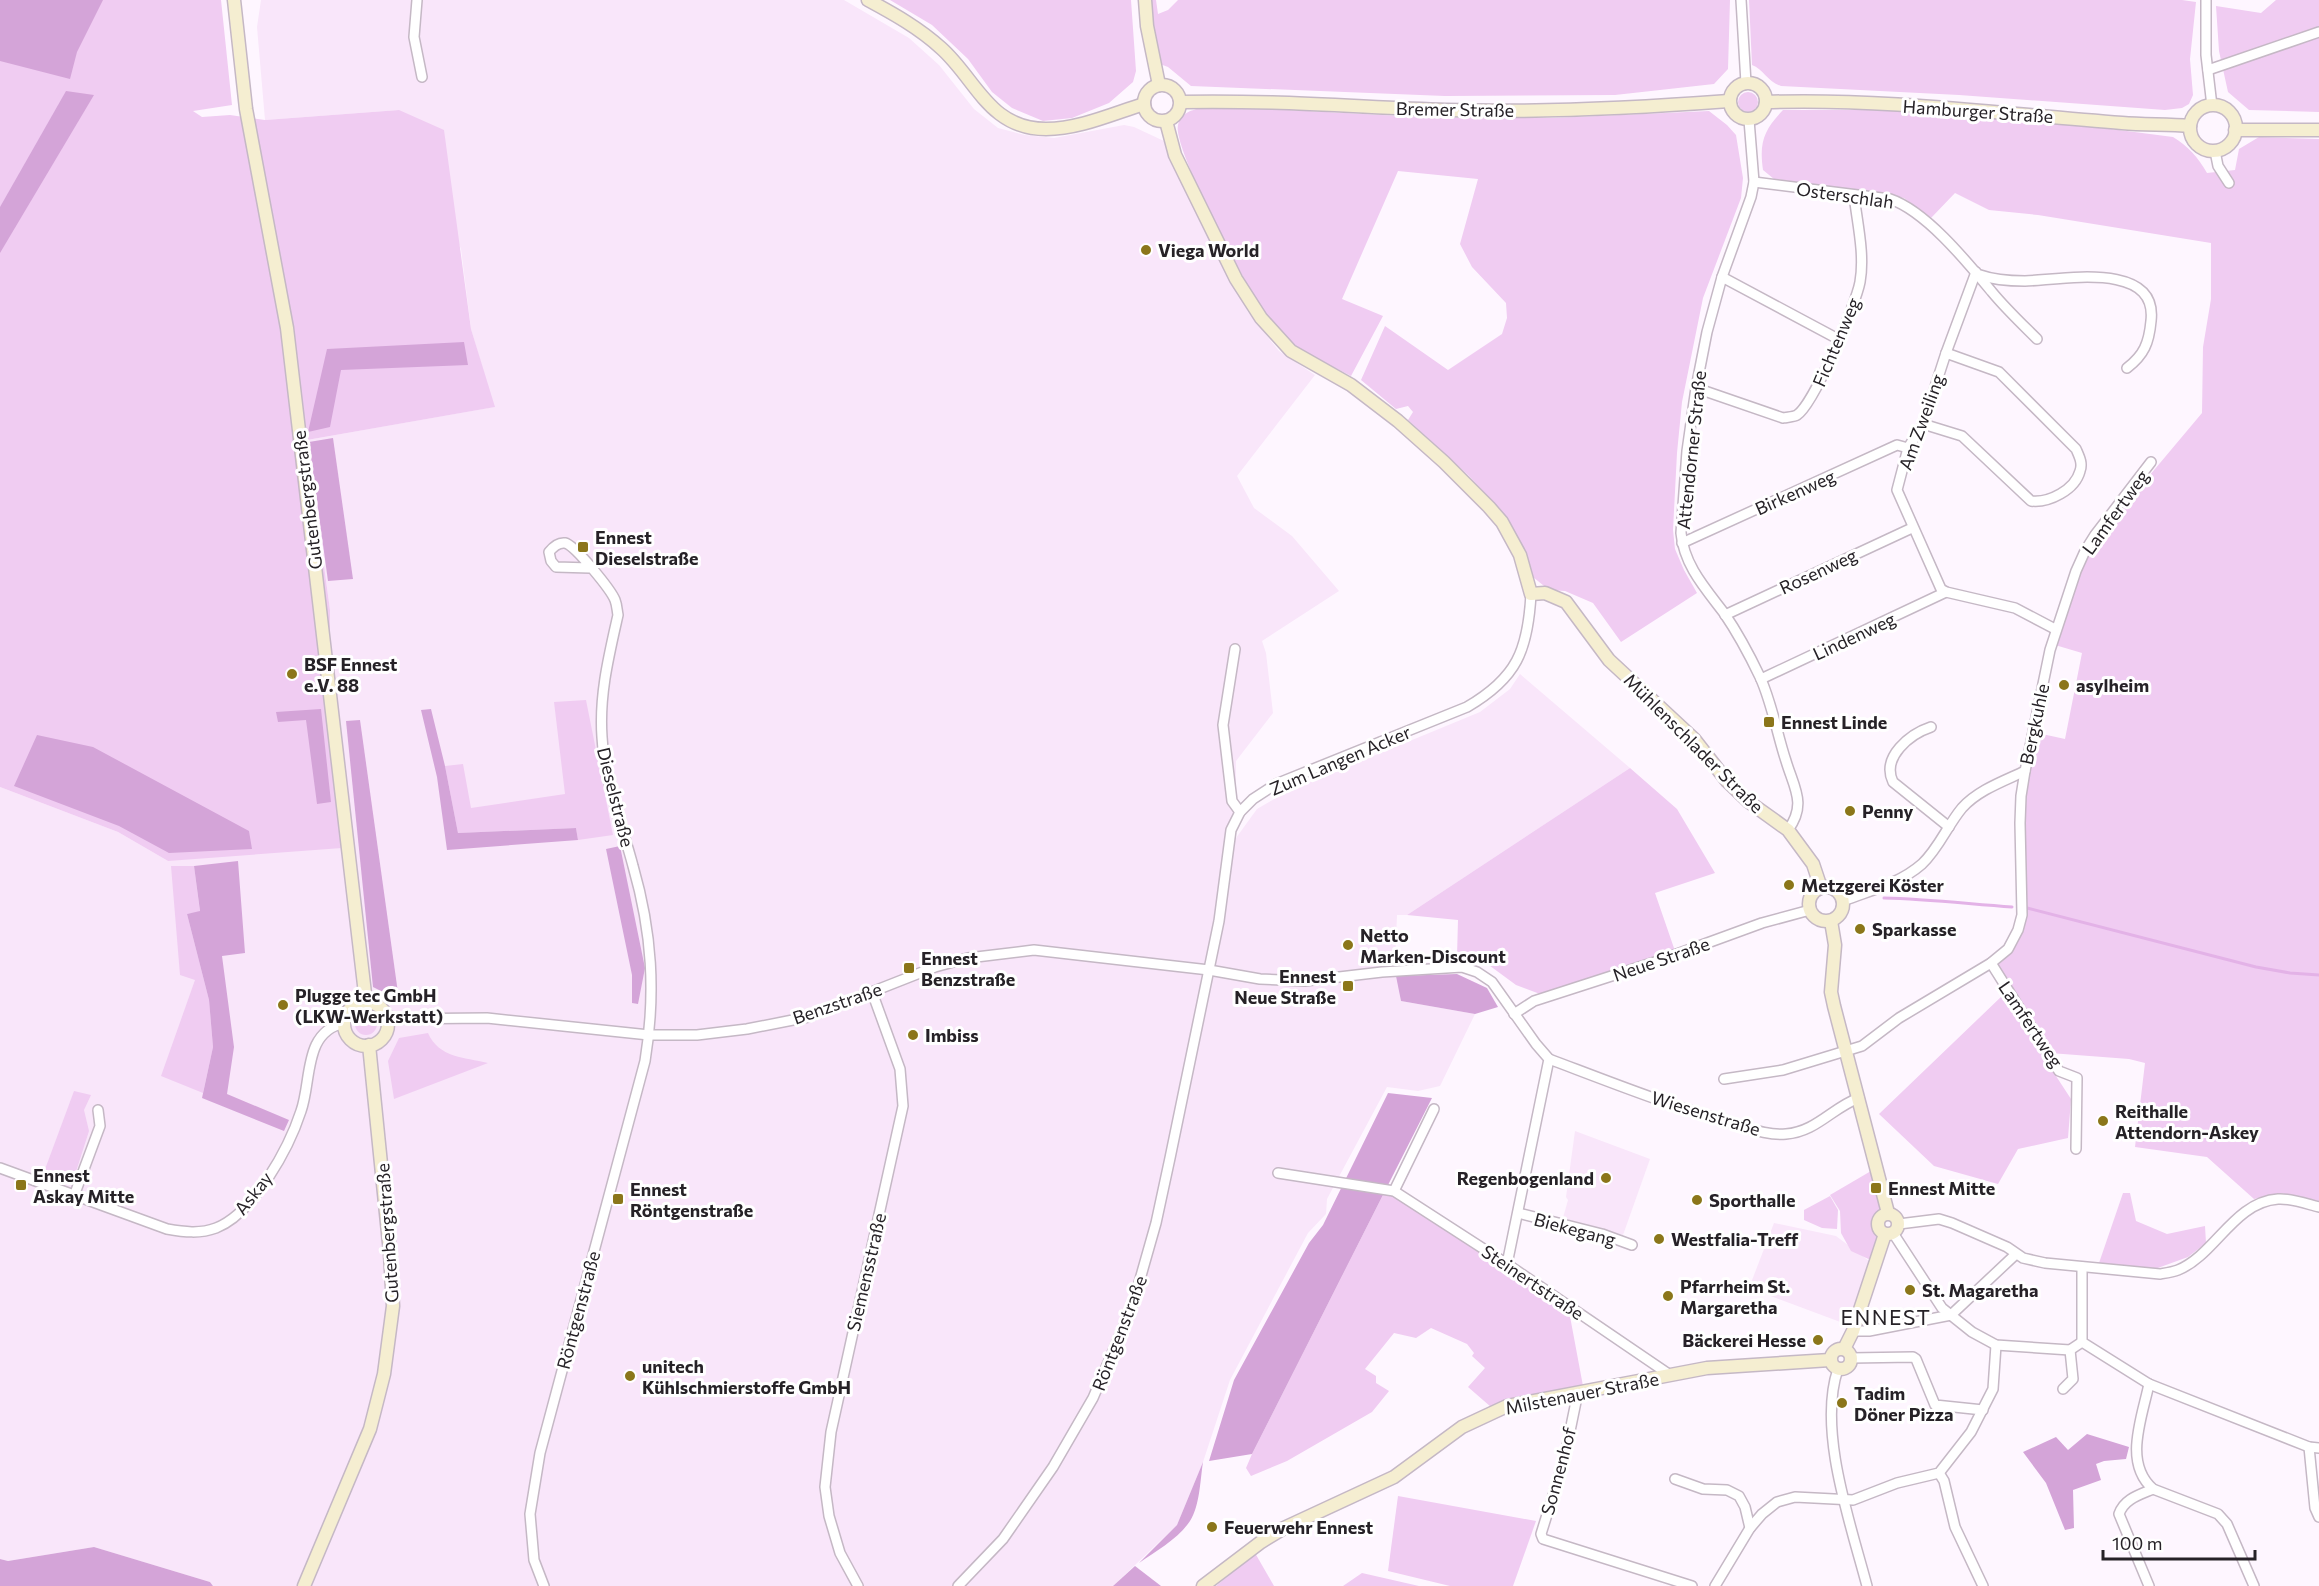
<svg xmlns="http://www.w3.org/2000/svg" width="2319" height="1586" viewBox="0 0 2319 1586" font-family="Commissioner,sans-serif">
<rect width="100%" height="100%" fill="#fef6ff"/>
<!-- built -->
<g fill="#f9e6fa">
<path d="M 261,0 L 844,0 L 909,38 L 939,65 L 974,109 L 998,128 L 1025,135 L 1054,138 L 1124,125 L 1134,127 L 1164,141 L 1170,159 L 1248,312 L 1279,351 L 1315,375 L 1237,476 L 1254,508 L 1292,536 L 1339,591 L 1262,641 L 1266,653 L 1273,713 L 1236,761 L 1236,838 L 1257,809 L 1286,792 L 1480,712 L 1510,689 L 1520,674 L 1630,768 L 1407,915 L 1397,915 L 1395,964 L 1401,1001 L 1475,1014 L 1440,1086 L 1418,1091 L 1387,1087 L 1327,1199 L 1326,1214 L 1308,1233 L 1230,1380 L 1203,1462 L 1177,1525 L 1113,1586 L 213,1586 L 210,1582 L 94,1547 L 8,1561 L 0,1559 L 0,787 L 118,832 L 168,861 L 330,703 L 330,610 L 307,440 L 494,407 L 471,329 L 461,249 L 399,110 L 265,120 L 257,27 Z"/>
<path d="M 1575,1131 L 1650,1159 L 1623,1235 L 1563,1218 L 1568,1200 L 1566,1197 Z"/>
<path d="M 1774,1223 L 1836,1236 L 1873,1264 L 1851,1326 L 1749,1288 Z"/>
</g>
<!-- green -->
<g fill="#f0ccf2">
<path d="M 0,0 L 221,0 L 232,105 L 193,111 L 202,117 L 230,115 L 265,120 L 399,110 L 444,130 L 471,329 L 495,407 L 307,440 L 330,610 L 330,703 L 342,848 L 168,861 L 118,832 L 0,787 Z"/>
<path d="M 890,0 L 1131,0 L 1136,71 L 1133,82 L 1109,103 L 1072,118 L 1043,121 L 1012,108 L 992,92 L 968,59 L 932,25 Z"/>
<path d="M 1150,0 L 1156,0 L 1158,14 L 1168,10 L 1178,0 L 1730,0 L 1728,69 L 1714,84 L 1615,95 L 1445,96 L 1191,86 L 1168,67 L 1160,64 L 1152,28 Z"/>
<path d="M 1749,0 L 2182,0 L 2196,2 L 2190,59 L 2193,95 L 2189,104 L 2182,108 L 2165,110 L 1959,95 L 1781,86 C 1768,82 1763,69 1752,65 Z"/>
<path d="M 2276,0 L 2319,0 L 2319,112 L 2249,110 L 2228,92 L 2219,51 L 2216,6 L 2261,13 Z"/>
<circle cx="1748" cy="102" r="10"/>
<path d="M 1216,106 L 1438,118 L 1553,118 L 1709,111 L 1727,125 L 1736,135 L 1743,178 L 1741,198 L 1703,298 L 1682,402 L 1677,453 L 1673,530 L 1675,549 L 1684,570 L 1697,593 L 1621,642 L 1593,603 L 1565,591 L 1549,590 L 1533,577 L 1521,545 L 1501,510 L 1468,475 L 1408,420 L 1413,412 L 1408,406 L 1396,409 L 1361,380 L 1385,326 L 1448,370 L 1502,334 L 1507,318 L 1506,303 L 1472,267 L 1460,244 L 1478,179 L 1398,171 L 1342,299 L 1383,316 L 1351,376 C 1335,367 1303,354 1291,342 C 1282,333 1271,322 1263,311 C 1247,287 1172,147 1178,125 C 1182,108 1203,108 1216,106 Z"/>
<path d="M 1783,110 L 1934,110 L 2026,118 L 2173,137 C 2188,146 2198,157 2207,173 L 2235,170 L 2239,149 L 2259,137 L 2319,139 L 2319,1201 L 2280,1193 L 2254,1199 L 2207,1157 L 2135,1147 L 2145,1063 L 2129,1059 L 2050,1053 L 1997,966 L 2011,953 L 2025,922 L 2023,802 L 2033,732 L 2065,739 L 2082,653 L 2055,645 L 2078,574 L 2097,538 L 2202,413 L 2203,347 L 2211,299 L 2211,243 L 2038,215 L 1989,210 L 1955,193 L 1931,218 L 1904,198 L 1774,179 L 1763,170 C 1759,142 1764,130 1783,110 Z"/>
<path d="M 586,700 L 613,835 L 578,840 L 576,828 L 458,833 L 445,766 L 463,764 L 471,808 L 565,794 L 554,702 Z"/>
<path d="M 1630,768 L 1677,809 L 1715,873 L 1655,893 L 1675,951 L 1540,994 L 1516,985 L 1482,960 L 1457,956 L 1458,920 L 1407,915 Z"/>
<path d="M 171,866 L 194,866 L 200,912 L 187,914 L 209,1000 L 213,1047 L 203,1093 L 161,1076 L 195,980 L 180,975 Z"/>
<path d="M 2003,995 L 2071,1099 L 2068,1138 L 2018,1149 L 1998,1184 L 1934,1166 L 1879,1114 Z"/>
<circle cx="366" cy="1024" r="11"/>
<path d="M 428,1033 C 439,1058 464,1057 488,1063 L 394,1099 L 388,1061 L 399,1038 Z"/>
<path d="M 74,1091 L 91,1095 L 84,1110 L 89,1131 L 73,1181 L 44,1172 Z"/>
<path d="M 1871,1171 L 1881,1206 C 1870,1221 1874,1222 1877,1238 C 1879,1245 1876,1254 1875,1262 L 1851,1251 L 1841,1233 L 1840,1211 L 1830,1195 Z"/>
<path d="M 1384,1193 L 1395,1197 L 1569,1311 L 1583,1386 L 1491,1407 L 1468,1387 L 1485,1368 L 1472,1356 L 1474,1353 L 1467,1344 L 1431,1328 L 1416,1338 L 1394,1333 L 1365,1369 L 1376,1376 L 1376,1383 L 1389,1391 L 1372,1412 L 1287,1461 L 1251,1476 L 1246,1468 L 1252,1454 Z"/>
<path d="M 2123,1193 L 2130,1193 L 2136,1221 L 2167,1234 L 2205,1226 L 2206,1243 L 2188,1257 L 2155,1269 L 2099,1263 Z"/>
<path d="M 1830,1196 L 1838,1210 L 1837,1229 L 1822,1228 L 1804,1220 L 1804,1210 Z"/>
<path d="M 1398,1496 L 1536,1521 L 1513,1586 L 1450,1586 L 1388,1571 Z"/>
<path d="M 1255,1553 L 1274,1586 L 1216,1586 Z"/>
<path d="M 1362,1573 L 1419,1586 L 1343,1586 Z"/>
</g>
<!-- forest -->
<g fill="#d4a4d8">
<path d="M 0,0 L 103,0 L 77,52 L 70,79 L 0,61 Z"/>
<path d="M 66,91 L 94,95 L 0,253 L 0,207 Z"/>
<path d="M 464,342 L 468,365 L 341,370 L 330,427 L 308,432 L 327,349 Z"/>
<path d="M 333,438 L 353,579 L 328,581 L 309,442 Z"/>
<path d="M 321,709 L 331,802 L 317,804 L 306,720 L 278,722 L 276,712 Z"/>
<path d="M 431,709 L 445,766 L 458,833 L 576,828 L 578,840 L 447,850 L 437,777 L 421,710 Z"/>
<path d="M 360,720 L 399,1000 L 373,987 L 346,721 Z"/>
<path d="M 37,735 L 93,747 L 249,831 L 252,849 L 169,853 L 119,826 L 14,786 Z"/>
<path d="M 620,846 L 645,968 L 638,1004 L 632,1003 L 632,975 L 606,849 Z"/>
<path d="M 238,861 L 245,953 L 222,956 L 234,1047 L 227,1094 L 289,1120 L 284,1131 L 202,1098 L 213,1047 L 209,1000 L 187,914 L 200,911 L 194,866 Z"/>
<path d="M 1457,974 L 1487,988 L 1498,1007 L 1475,1014 L 1401,1001 L 1396,976 Z"/>
<path d="M 1388,1093 L 1432,1098 L 1252,1454 L 1209,1461 L 1234,1380 L 1309,1243 L 1323,1225 Z"/>
<path d="M 2087,1434 L 2129,1447 L 2126,1459 L 2104,1461 L 2096,1464 L 2101,1480 L 2073,1490 L 2074,1528 L 2065,1530 L 2046,1483 L 2023,1452 L 2056,1437 L 2068,1450 Z"/>
<path d="M 1203,1462 C 1200,1481 1200,1505 1190,1521 C 1178,1539 1156,1551 1139,1563 L 1177,1525 Z"/>
<path d="M 94,1547 L 210,1582 L 213,1586 L 0,1586 L 0,1559 L 8,1561 Z"/>
<path d="M 1135,1566 L 1161,1586 L 1113,1586 Z"/>
</g>
<g fill="none" stroke-linecap="round" stroke-linejoin="round">
<!-- stream -->
<g stroke="#e3b2e7" stroke-width="3">
<path d="M 1884,898 C 1927,899 1969,904 2012,907"/>
<path d="M 2027,908 L 2256,967 L 2290,973 L 2319,975"/>
</g>
<defs>
<g id="street">
<path d="M 417,0 L 414,37 L 422,77"/>
<path d="M 1741,0 L 1746,83"/>
<path d="M 2206,0 L 2206,55 L 2212,106"/>
<path d="M 2208,70 L 2319,32"/>
<path d="M 1749,120 L 1754,182 L 1751,197 L 1722,277 L 1707,332 L 1696,388 L 1687,451 L 1681,533 C 1684,565 1705,588 1724,613 C 1737,632 1750,656 1760,677 C 1772,703 1777,734 1786,761 C 1794,788 1807,804 1788,830"/>
<path d="M 2215,151 L 2218,166 L 2229,183"/>
<path d="M 1754,182 L 1890,199 C 1926,211 1968,263 1992,292 C 2006,309 2022,324 2037,339"/>
<path d="M 1976,272 L 1946,353 L 1923,424 L 1908,448 L 1897,490 L 1941,589 L 1946,592 L 2015,608 L 2055,629"/>
<path d="M 1980,275 C 1994,280 2010,281 2025,281 C 2060,280 2158,260 2151,321 C 2149,343 2144,355 2127,368"/>
<path d="M 1722,277 L 1838,339"/>
<path d="M 1696,388 L 1783,418 C 1787,417 1794,417 1797,415 C 1814,404 1856,304 1860,282 C 1865,254 1857,222 1854,195"/>
<path d="M 1923,424 L 1962,436 L 2031,501 C 2049,503 2075,490 2080,471 C 2083,463 2079,456 2076,449 L 1999,372 L 1946,353"/>
<path d="M 1682,543 L 1897,445 L 1908,448"/>
<path d="M 1725,615 L 1912,528"/>
<path d="M 1235,649 L 1223,725 L 1232,801 L 1240,812"/>
<path d="M 1761,679 L 1946,592"/>
<path d="M 1931,727 C 1910,734 1881,757 1893,782 L 1949,827"/>
<path d="M 1843,901 C 1871,890 1899,884 1922,864 C 1939,848 1947,826 1962,808 C 1978,790 2004,781 2025,771 L 2050,650 L 2076,571 L 2085,551 L 2095,535 L 2151,462"/>
<path d="M 1991,963 L 2059,1071 L 2077,1078 L 2076,1149"/>
<path d="M 1514,1014 L 1534,1001 L 1658,961 L 1762,923 L 1810,910"/>
<path d="M 387,1019 L 487,1018 L 649,1035 L 697,1035 L 747,1029 L 808,1017 L 935,967 L 968,958 L 1034,950 L 1209,970 L 1260,979 L 1305,981 L 1382,972 L 1462,967 L 1477,972 L 1492,982 L 1536,1044 L 1549,1059 L 1507,1264"/>
<path d="M 1549,1059 C 1610,1082 1670,1106 1732,1123 C 1749,1128 1768,1136 1786,1134 C 1816,1132 1833,1107 1859,1098"/>
<path d="M 1724,1079 L 1783,1070 L 1862,1046 L 1899,1018 L 1991,963 L 2008,949 L 2018,930 L 2022,915 L 2020,823 L 2021,796 L 2025,771"/>
<path d="M 0,1168 L 167,1229 C 184,1232 200,1234 216,1228 C 254,1213 289,1148 301,1111 C 312,1080 303,1032 344,1023"/>
<path d="M 1278,1173 L 1394,1191 L 1507,1264 L 1670,1375"/>
<path d="M 1394,1191 L 1434,1109"/>
<path d="M 74,1196 L 100,1126 L 98,1110"/>
<path d="M 1518,1213 L 1602,1234 L 1632,1245"/>
<path d="M 1899,1224 L 1939,1219 L 1952,1223 L 2007,1247 L 2023,1258 L 2045,1263 L 2160,1274 C 2166,1273 2173,1272 2178,1270 C 2215,1255 2234,1202 2278,1199 C 2291,1198 2307,1204 2319,1207"/>
<path d="M 1893,1233 L 1942,1308 L 1972,1332 L 1996,1345 L 2070,1350 L 2082,1342"/>
<path d="M 2082,1267 L 2082,1342 L 2149,1384 L 2309,1447 L 2319,1448"/>
<path d="M 1853,1331 L 1869,1331 L 1951,1315 L 2016,1254"/>
<path d="M 1851,1358 L 1913,1357 L 1916,1359 L 1935,1405 L 1983,1410"/>
<path d="M 1838,1369 C 1817,1430 1851,1525 1867,1586"/>
<path d="M 2149,1384 C 2142,1418 2123,1463 2153,1489 L 2218,1514 L 2227,1524 L 2254,1586"/>
<path d="M 2063,1389 L 2073,1379 L 2070,1350"/>
<path d="M 1578,1392 L 1564,1460 L 1541,1534 L 1543,1539 L 1692,1586"/>
<path d="M 2309,1447 L 2315,1508 L 2319,1517"/>
<path d="M 1939,1473 L 1944,1481 L 1955,1527 L 1983,1586"/>
<path d="M 1675,1479 L 1703,1489 L 1727,1490 L 1739,1496 L 1745,1507 L 1750,1528"/>
<path d="M 544,1586 L 534,1560 L 530,1514 L 540,1453 L 645,1061 C 656,993 652,932 633,866 C 622,824 604,781 602,737 C 599,695 609,655 618,615 C 617,610 617,605 615,600 C 611,590 575,545 565,543 C 558,542 553,547 549,552 L 551,561 L 556,567 L 590,568"/>
<path d="M 858,1586 L 840,1553 L 829,1516 L 825,1487 L 831,1432 L 903,1106 L 900,1069 L 872,992"/>
<path d="M 958,1586 L 1003,1539 L 1053,1467 L 1093,1398 L 1133,1304 L 1156,1223 L 1170,1158 L 1219,921 L 1231,830 L 1240,812 L 1253,799 L 1276,784 L 1467,707 C 1517,678 1528,650 1531,594"/>
<path d="M 1715,1586 L 1750,1528 L 1762,1514 L 1777,1502 L 1795,1497 L 1853,1500 L 1897,1483 L 1939,1473 L 1971,1432 L 1993,1389 L 1996,1345"/>
<path d="M 2149,1586 L 2119,1514 C 2124,1499 2139,1495 2153,1489"/>
</g>
<g id="secondary">
<path d="M 234,0 L 246,109 L 287,328 L 366,1002"/>
<path d="M 868,0 C 894,14 919,28 941,48 C 976,79 989,129 1046,129 C 1079,129 1112,114 1144,104"/>
<path d="M 1145,0 L 1147,26 L 1159,85"/>
<circle cx="1748" cy="101" r="18"/>
<circle cx="1162" cy="103" r="18"/>
<path d="M 1181,102 C 1269,100 1357,107 1446,110 C 1540,113 1635,108 1729,101"/>
<path d="M 1766,102 C 1885,98 2003,114 2122,123 C 2144,125 2167,124 2190,126"/>
<circle cx="2213" cy="128" r="23"/>
<path d="M 1166,121 L 1175,155 L 1236,279 L 1261,318 L 1291,351 L 1351,385 L 1398,421 L 1444,462 L 1489,507 L 1502,522 L 1520,555 L 1531,594 L 1545,593 L 1566,602 L 1609,660 L 1694,739 L 1727,781 L 1749,802 L 1788,830 L 1813,864 L 1821,888"/>
<path d="M 2235,130 L 2319,130"/>
<circle cx="1826" cy="904" r="17"/>
<path d="M 1831,921 L 1835,945 L 1831,992 L 1834,1006 L 1888,1213"/>
<circle cx="366" cy="1024" r="22"/>
<circle cx="1888" cy="1224" r="10"/>
<circle cx="1841" cy="1359" r="10"/>
<path d="M 1844,1349 L 1853,1331 L 1885,1234"/>
<path d="M 304,1586 L 370,1429 L 384,1374 L 393,1306 L 390,1253 L 369,1045"/>
<path d="M 1203,1586 L 1261,1542 L 1284,1528 L 1394,1477 L 1462,1427 L 1507,1406 L 1707,1368 L 1830,1360"/>
</g>
</defs>
<!-- street casing -->
<use href="#street" stroke="#c5b8c5" stroke-width="12"/>
<!-- secondary casing -->
<use href="#secondary" stroke="#c5b8c5" stroke-width="15"/>
<!-- street -->
<use href="#street" stroke="#fff" stroke-width="9"/>
<!-- secondary -->
<use href="#secondary" stroke="#f5eed1" stroke-width="12"/>
</g>
<!-- markers -->
<g fill="#8b761a" stroke="#fff" stroke-width="2">
<circle cx="1146" cy="250" r="6"/>
<rect x="577" y="541" width="12" height="12" rx="3"/>
<circle cx="292" cy="674" r="6"/>
<circle cx="2064" cy="685" r="6"/>
<rect x="1763" y="716" width="12" height="12" rx="3"/>
<circle cx="1850" cy="811" r="6"/>
<circle cx="1789" cy="885" r="6"/>
<circle cx="1860" cy="929" r="6"/>
<circle cx="1348" cy="945" r="6"/>
<rect x="903" y="962" width="12" height="12" rx="3"/>
<rect x="1342" y="980" width="12" height="12" rx="3"/>
<circle cx="283" cy="1005" r="6"/>
<circle cx="913" cy="1035" r="6"/>
<circle cx="2103" cy="1121" r="6"/>
<circle cx="1606" cy="1178" r="6"/>
<rect x="15" y="1179" width="12" height="12" rx="3"/>
<rect x="1870" y="1182" width="12" height="12" rx="3"/>
<rect x="612" y="1193" width="12" height="12" rx="3"/>
<circle cx="1697" cy="1200" r="6"/>
<circle cx="1659" cy="1239" r="6"/>
<circle cx="1910" cy="1290" r="6"/>
<circle cx="1668" cy="1296" r="6"/>
<circle cx="1818" cy="1340" r="6"/>
<circle cx="630" cy="1376" r="6"/>
<circle cx="1842" cy="1403" r="6"/>
<circle cx="1212" cy="1527" r="6"/>
</g>
<g text-anchor="middle" dominant-baseline="central" stroke-width="6" stroke-linejoin="round" paint-order="stroke">
<!-- street labels -->
<g font-size="18" fill="#262227" stroke="#fff">
<text transform="translate(1455 109) rotate(1)">Bremer Straße</text>
<text transform="translate(1978 111) rotate(4)">Hamburger Straße</text>
<text transform="translate(1845 195) rotate(8)">Osterschlah</text>
<text transform="translate(1836 342) rotate(-67)">Fichtenweg</text>
<text transform="translate(1921 422) rotate(-70)">Am Zweiling</text>
<text transform="translate(1691 450) rotate(-84)">Attendorner Straße</text>
<text transform="translate(1795 492) rotate(-24)">Birkenweg</text>
<text transform="translate(307 500) rotate(-97)">Gutenbergstraße</text>
<text transform="translate(2115 512) rotate(-54)">Lamfertweg</text>
<text transform="translate(1818 571) rotate(-25)">Rosenweg</text>
<text transform="translate(1854 636) rotate(-25)">Lindenweg</text>
<text transform="translate(2034 724) rotate(-78)">Bergkuhle</text>
<text transform="translate(1694 743) rotate(45)">Mühlenschlader Straße</text>
<text transform="translate(1340 760) rotate(-23)">Zum Langen Acker</text>
<text transform="translate(616 797) rotate(76)">Dieselstraße</text>
<text transform="translate(1661 959) rotate(-19)">Neue Straße</text>
<text transform="translate(837 1003) rotate(-19)">Benzstraße</text>
<text transform="translate(2031 1024) rotate(56)">Lamfertweg</text>
<text transform="translate(1706 1113) rotate(17)">Wiesenstraße</text>
<text transform="translate(253 1193) rotate(-52)">Askay</text>
<text transform="translate(1575 1229) rotate(15)">Biekegang</text>
<text transform="translate(387 1233) rotate(-94)">Gutenbergstraße</text>
<text transform="translate(866 1272) rotate(-77)">Siemensstraße</text>
<text transform="translate(1533 1282) rotate(34)">Steinertstraße</text>
<text transform="translate(578 1310) rotate(-75)">Röntgenstraße</text>
<text transform="translate(1119 1333) rotate(-69)">Röntgenstraße</text>
<text transform="translate(1582 1393) rotate(-11)">Milstenauer Straße</text>
<text transform="translate(1558 1471) rotate(-75)">Sonnenhof</text>
</g>
<!-- poi labels -->
<g font-size="18" font-weight="bold" fill="#262227" stroke="#fff" text-anchor="start">
<text x="1158" y="250">Viega World</text>
<text x="595" y="537">Ennest<tspan x="595" dy="21">Dieselstraße</tspan></text>
<text x="304" y="664">BSF Ennest<tspan x="304" dy="21">e.V. 88</tspan></text>
<text x="2076" y="685">asylheim</text>
<text x="1781" y="722">Ennest Linde</text>
<text x="1862" y="811">Penny</text>
<text x="1801" y="885">Metzgerei Köster</text>
<text x="1872" y="929">Sparkasse</text>
<text x="1360" y="935">Netto<tspan x="1360" dy="21">Marken-Discount</tspan></text>
<text x="921" y="958">Ennest<tspan x="921" dy="21">Benzstraße</tspan></text>
<text x="1336" y="976" text-anchor="end">Ennest<tspan x="1336" dy="21">Neue Straße</tspan></text>
<text x="295" y="995">Plugge tec GmbH<tspan x="295" dy="21">(LKW-Werkstatt)</tspan></text>
<text x="925" y="1035">Imbiss</text>
<text x="2115" y="1111">Reithalle<tspan x="2115" dy="21">Attendorn-Askey</tspan></text>
<text x="33" y="1175">Ennest<tspan x="33" dy="21">Askay Mitte</tspan></text>
<text x="1594" y="1178" text-anchor="end">Regenbogenland</text>
<text x="1888" y="1188">Ennest Mitte</text>
<text x="630" y="1189">Ennest<tspan x="630" dy="21">Röntgenstraße</tspan></text>
<text x="1709" y="1200">Sporthalle</text>
<text x="1671" y="1239">Westfalia-Treff</text>
<text x="1680" y="1286">Pfarrheim St.<tspan x="1680" dy="21">Margaretha</tspan></text>
<text x="1922" y="1290">St. Magaretha</text>
<text x="1806" y="1340" text-anchor="end">Bäckerei Hesse</text>
<text x="642" y="1366">unitech<tspan x="642" dy="21">Kühlschmierstoffe GmbH</tspan></text>
<text x="1854" y="1393">Tadim<tspan x="1854" dy="21">Döner Pizza</tspan></text>
<text x="1224" y="1527">Feuerwehr Ennest</text>
</g>
<!-- quarter labels -->
<g font-size="21" letter-spacing="1.5" fill="#262227" stroke="#fff">
<text x="1886" y="1316">ENNEST</text>
</g>
</g>
<!-- scale -->
<path d="M2103 1550v9h152v-9" fill="none" stroke="#262227" stroke-width="3"/>
<text x="2112" y="1550" font-size="18" fill="#262227" stroke="#ffffff" stroke-width="4.5" paint-order="stroke">100 m</text>
</svg>
